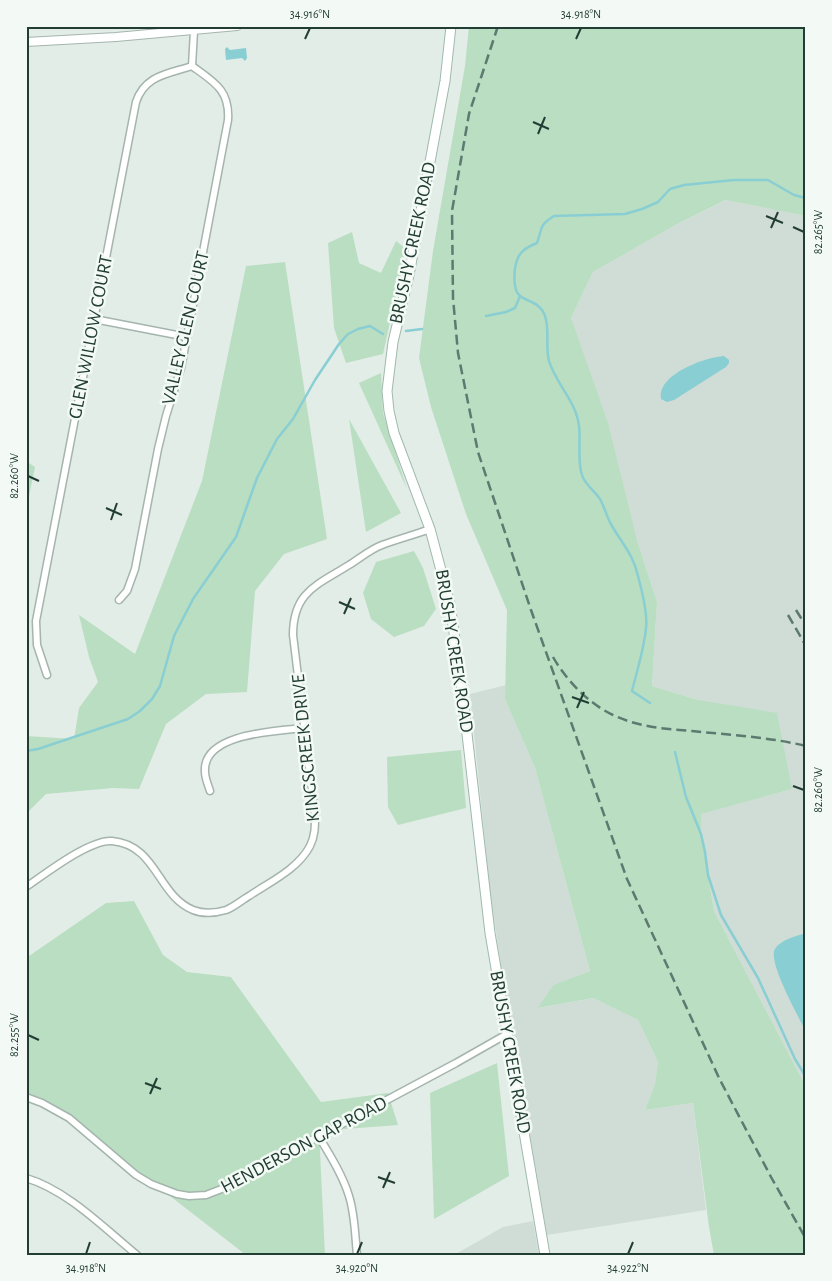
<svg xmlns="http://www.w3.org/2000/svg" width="832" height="1281" viewBox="0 0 832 1281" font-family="'Alegreya Sans',sans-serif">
<rect width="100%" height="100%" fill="#e2ede7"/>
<!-- built -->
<g fill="#d0ddd6">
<path d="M 727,200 L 806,216 L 806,1087 L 714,911 L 701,834 L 700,814 L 792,789 L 698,700 L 652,686 L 657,602 L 637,540 L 571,318 L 593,272 L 679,223 Z"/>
<path d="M 506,685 L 505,699 L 535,768 L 590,971 L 553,985 L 539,1008 L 593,998 L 638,1020 L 658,1062 L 655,1084 L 645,1110 L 693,1103 L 706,1210 L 547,1235 L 502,972 L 490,891 L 470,694 Z"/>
<path d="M 533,1221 L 539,1255 L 454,1255 L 503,1227 Z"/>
</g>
<!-- green -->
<g fill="#badec1">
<path d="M 469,26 L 806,26 L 806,216 L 726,200 L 679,223 L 593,272 L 571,318 L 608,423 L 637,540 L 657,602 L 652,686 L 698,700 L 777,713 L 792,789 L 701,814 L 701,834 L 714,911 L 806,1087 L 806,1255 L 714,1255 L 709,1227 L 693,1103 L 645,1110 L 655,1084 L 658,1062 L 638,1020 L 593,998 L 538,1008 L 553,985 L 590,971 L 535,768 L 505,699 L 507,610 L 466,514 L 431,407 L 419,358 L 433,251 L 465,66 Z"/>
<path d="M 352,232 L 359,263 L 381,273 L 396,241 L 406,249 L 383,354 L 346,363 L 334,328 L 328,243 Z"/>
<path d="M 285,262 L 327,539 L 284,554 L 255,591 L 247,692 L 206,694 L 166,724 L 139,789 L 113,788 L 46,794 L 26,814 L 26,736 L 74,739 L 79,708 L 98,682 L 89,657 L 79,615 L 135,654 L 202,481 L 246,266 Z"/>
<path d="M 381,373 L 383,413 L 407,489 L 359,383 Z"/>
<path d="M 349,419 L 401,513 L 366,532 Z"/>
<path d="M 26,461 L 35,467 L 26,511 Z"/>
<path d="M 414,551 L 423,568 L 436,609 L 424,626 L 394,637 L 371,619 L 363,593 L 376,562 Z"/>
<path d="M 461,750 L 466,808 L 398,825 L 388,807 L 387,757 Z"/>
<path d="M 134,901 L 163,955 L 187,972 L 231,977 L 321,1102 L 388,1093 L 398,1125 L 319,1131 L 325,1255 L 246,1255 L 63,1113 L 26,1098 L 26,965 L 29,956 L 106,903 Z"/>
<path d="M 497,1063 L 509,1176 L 434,1219 L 430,1093 Z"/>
</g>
<!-- water -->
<g fill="#89ced3">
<path d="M 227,47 L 230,50 L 246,48 L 247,58 L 245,61 L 242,58 L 226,60 L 225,49 Z"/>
<path d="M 724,356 L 729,360 L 729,363 L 726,367 L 674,400 L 667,402 L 661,399 C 656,375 705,357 724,356 Z"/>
<path d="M 806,933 L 806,1032 C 799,1017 767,961 775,949 C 780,940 796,936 806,933 Z"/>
</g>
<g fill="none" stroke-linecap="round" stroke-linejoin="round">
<!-- stream -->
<g stroke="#89ced3" stroke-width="2.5">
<path d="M 486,316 L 506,312 L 515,308 L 520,296"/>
<path d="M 406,331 L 422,329"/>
<path d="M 650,703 L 632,691 C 637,671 644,649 646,628 C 648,614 642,591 638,576 C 633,554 623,545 612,526 C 607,518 605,508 600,499 C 594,490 585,485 582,475 C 577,461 581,440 579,426 C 576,401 556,384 549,361 C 545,346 550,330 545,316 C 539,298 520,303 516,290 C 513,280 514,261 521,253 C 524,249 532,245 537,243 C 543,227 538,226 554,216 L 625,214 L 642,209 L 658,202 L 670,189 L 684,185 L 734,180 L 768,180 L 794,195 L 806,198"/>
<path d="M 26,751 L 38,749 L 128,719 L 140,711 L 152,699 L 160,686 L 174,636 L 193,599 L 236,537 L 257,478 L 277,439 L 293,419 L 315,380 L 339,344 L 348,334 L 358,329 L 370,326 L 383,334"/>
<path d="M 675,752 L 686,797 L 701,834 L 705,852 L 708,875 L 721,915 L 758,978 L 795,1059 L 806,1077"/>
</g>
<defs>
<g id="minor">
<path d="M 94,319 L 187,337"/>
<path d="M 119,600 L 127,591 L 135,569 L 158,449 L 166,416 L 181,368 L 228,120 C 230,90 214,82 192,66"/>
<path d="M 47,675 L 37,645 L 36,621 L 136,102 C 145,75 168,74 192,66 L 194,31"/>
<path d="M 210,791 C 208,785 205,778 205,772 C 202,733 277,731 304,728"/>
<path d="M 26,887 C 45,874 90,839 112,841 C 157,845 157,895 193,910 C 203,914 216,913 226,910 C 234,907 242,900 249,896 C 270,882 298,869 310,846 C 315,836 315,827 315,816 L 293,635 C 293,592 317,585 349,565 C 360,558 371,549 382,545 C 398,539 414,535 430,529"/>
<path d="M 26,1097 L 42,1103 L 69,1118 L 136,1175 L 151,1184 L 177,1194 L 189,1196 L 206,1195 L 232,1185 L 282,1156 L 456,1063 L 507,1034"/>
<path d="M 319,1137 C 330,1155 343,1176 349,1196 C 355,1215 355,1235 357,1255"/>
<path d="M 26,1178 C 67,1190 104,1228 137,1255"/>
</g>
<path id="tertiary" d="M 26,42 L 116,37 L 237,26"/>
<path id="secondary" d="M 451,26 L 445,81 L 409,275 L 393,342 L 387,391 L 389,411 L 394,433 L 430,529 L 450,604 L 461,682 L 490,933 L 545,1255"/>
</defs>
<!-- minor casing -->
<use href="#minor" stroke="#a5b5ae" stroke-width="9"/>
<!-- tertiary casing -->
<use href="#tertiary" stroke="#a5b5ae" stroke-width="10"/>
<!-- secondary casing -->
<use href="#secondary" stroke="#a0b9ae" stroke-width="11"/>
<!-- minor -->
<use href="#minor" stroke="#fff" stroke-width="6"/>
<!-- tertiary -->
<use href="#tertiary" stroke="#fff" stroke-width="8"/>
<!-- secondary -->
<use href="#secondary" stroke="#fff" stroke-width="9"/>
<!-- rail -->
<g stroke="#5c7a70" stroke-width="2.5" stroke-dasharray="10 5" stroke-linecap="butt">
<path d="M 498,26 L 469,114 L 452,211 L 453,298 L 458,353 L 478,452 L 531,610 L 627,879 L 720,1080 L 771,1177 L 806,1239"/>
<path d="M 796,610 L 806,626"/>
<path d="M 788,615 L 806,646"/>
<path d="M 553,657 C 566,680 589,704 613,715 C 638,727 665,729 692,731 C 730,735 769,737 806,746"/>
</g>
</g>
<!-- ticks -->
<path fill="none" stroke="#223e34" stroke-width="2" d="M 305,39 L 310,28M 576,39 L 581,28M 533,122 L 549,129M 538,134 L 545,117M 766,216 L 783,223M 793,227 L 804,232M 771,228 L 778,212M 28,476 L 39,481M 106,508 L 122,515M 111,520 L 117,503M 339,602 L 355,609M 344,614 L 351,598M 572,697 L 589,703M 577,708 L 584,692M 793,786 L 804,790M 28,1035 L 39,1040M 145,1083 L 161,1089M 150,1094 L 157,1078M 378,1177 L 395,1183M 383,1188 L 390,1172M 86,1254 L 90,1242M 357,1254 L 362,1242M 628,1254 L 633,1242"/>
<g text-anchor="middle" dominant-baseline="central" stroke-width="5" stroke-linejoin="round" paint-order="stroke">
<!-- street labels -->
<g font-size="19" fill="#223e34" stroke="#f3f9f5">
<text transform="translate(413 243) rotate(-78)">BRUSHY CREEK ROAD</text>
<text transform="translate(186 328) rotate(-77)">VALLEY GLEN COURT</text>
<text transform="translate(91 337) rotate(-79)">GLEN WILLOW COURT</text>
<text transform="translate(454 651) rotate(81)">BRUSHY CREEK ROAD</text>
<text transform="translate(306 748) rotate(-96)">KINGSCREEK DRIVE</text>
<text transform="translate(510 1052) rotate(80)">BRUSHY CREEK ROAD</text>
<text transform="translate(304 1145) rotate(-28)">HENDERSON GAP ROAD</text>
</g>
</g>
<!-- border -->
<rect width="832" height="1281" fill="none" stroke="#f3f9f5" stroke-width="55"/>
<rect x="28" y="28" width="776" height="1226" fill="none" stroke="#223e34" stroke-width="2"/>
<g font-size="12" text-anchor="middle" fill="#223e34">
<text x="310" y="18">34.916°N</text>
<text x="581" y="18">34.918°N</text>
<text transform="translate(818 232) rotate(-90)" y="4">82.265°W</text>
<text transform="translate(14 476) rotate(-90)" y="4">82.260°W</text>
<text transform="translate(818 790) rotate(-90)" y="4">82.260°W</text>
<text transform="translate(14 1035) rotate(-90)" y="4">82.255°W</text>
<text x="86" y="1272">34.918°N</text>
<text x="357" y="1272">34.920°N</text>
<text x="628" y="1272">34.922°N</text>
</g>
</svg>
